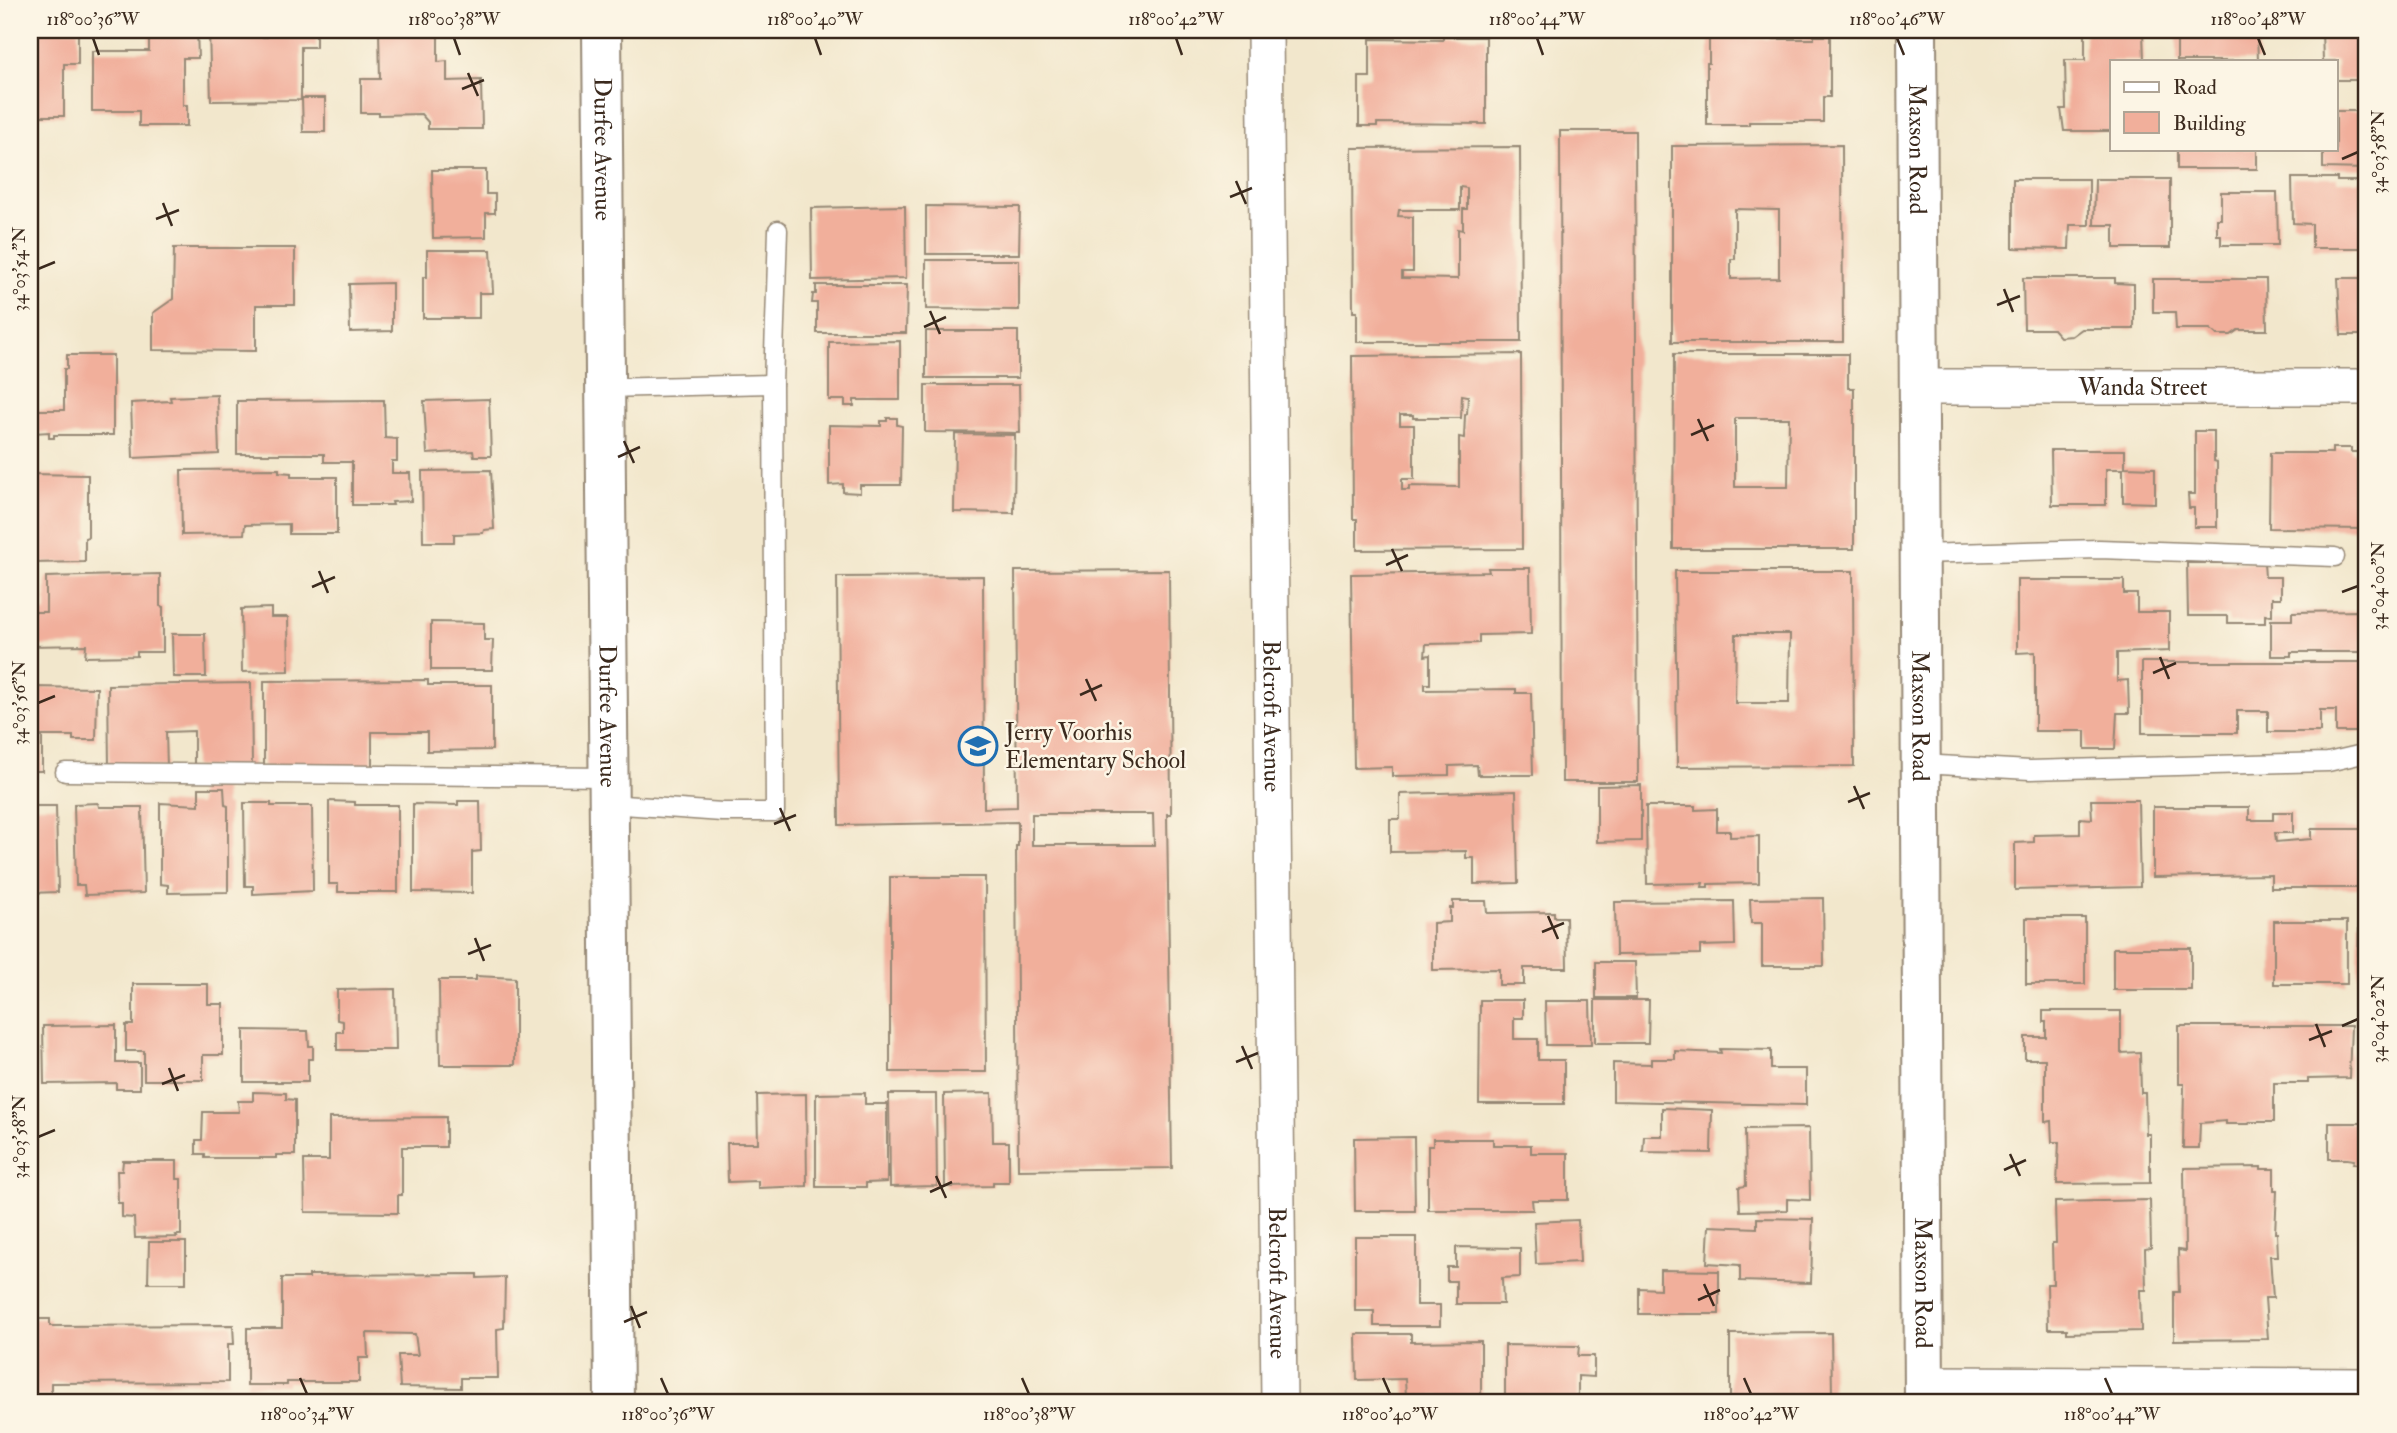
<svg xmlns="http://www.w3.org/2000/svg" width="2397" height="1433" viewBox="0 0 2397 1433" font-family="'IM FELL Double Pica',serif">
<rect width="100%" height="100%" fill="#fcf5e5"/>
<filter id="ink" filterUnits="userSpaceOnUse"><feTurbulence type="fractalNoise" baseFrequency=".0143" numOctaves="2"/><feDisplacementMap in="SourceGraphic" scale="14" xChannelSelector="R" yChannelSelector="G"/><feConvolveMatrix kernelMatrix="1 2 1 2 8 2 1 2 1" color-interpolation-filters="sRGB"/></filter>
<filter id="wash" filterUnits="userSpaceOnUse"><feTurbulence type="fractalNoise" baseFrequency=".00686" numOctaves="4" result="noise"/><feDisplacementMap in="SourceGraphic" scale="28" xChannelSelector="R" yChannelSelector="G"/><feGaussianBlur stdDeviation="1.57" result="paint"/><feColorMatrix in="noise" values="0 0 0 0 0 0 0 0 0 0 0 0 0 0 0 0 0 1.4 0 .05"/><feComposite in="paint" operator="in"/></filter>
<g filter="url(#wash)">
<rect width="100%" height="100%" fill="#f2e7cc"/>
<g id="blocks">
<!-- building -->
<g fill="#f1af9b" fill-rule="evenodd">
<path d="M 30,30 L 78,30 L 78,64 L 64,64 L 64,116 L 30,116 Z"/>
<path d="M 149,30 L 197,30 L 198,58 L 183,58 L 183,105 L 187,105 L 187,126 L 139,126 L 139,111 L 92,111 L 92,51 L 149,51 Z"/>
<path d="M 209,30 L 259,30 L 258,37 L 267,37 L 267,30 L 316,30 L 316,47 L 301,47 L 301,100 L 211,101 Z"/>
<path d="M 379,30 L 438,30 L 438,62 L 447,61 L 447,81 L 481,80 L 482,129 L 428,129 L 428,122 L 421,114 L 379,115 L 379,113 L 361,113 L 361,79 L 380,79 Z"/>
<path d="M 2177,30 L 2257,30 L 2258,61 L 2177,61 Z"/>
<path d="M 2322,30 L 2367,30 L 2367,80 L 2336,80 L 2336,61 L 2323,61 Z"/>
<path d="M 2143,32 L 2144,61 L 2112,61 L 2112,131 L 2064,131 L 2061,109 L 2066,109 L 2065,60 L 2085,60 L 2085,33 Z"/>
<path d="M 1814,36 L 1830,36 L 1830,97 L 1823,97 L 1823,122 L 1749,122 L 1749,125 L 1707,125 L 1707,63 L 1709,63 L 1709,39 L 1814,39 Z"/>
<path d="M 1443,37 L 1486,37 L 1486,124 L 1377,123 L 1377,126 L 1359,126 L 1359,77 L 1370,77 L 1370,39 L 1443,40 Z"/>
<path d="M 302,98 L 325,98 L 325,132 L 303,132 Z"/>
<path d="M 2336,111 L 2367,111 L 2367,169 L 2323,168 L 2323,149 L 2336,149 Z"/>
<path d="M 1560,131 L 1635,131 L 1638,782 L 1562,782 Z"/>
<path d="M 1842,145 L 1843,342 L 1672,342 L 1672,146 ZM 1735,209 L 1779,210 L 1779,278 L 1731,279 L 1731,259 L 1735,259 Z"/>
<path d="M 1520,147 L 1521,342 L 1357,342 L 1357,312 L 1353,312 L 1352,148 ZM 1460,187 L 1467,188 L 1467,209 L 1463,209 L 1463,230 L 1458,229 L 1458,279 L 1402,278 L 1402,272 L 1413,272 L 1413,217 L 1398,216 L 1399,210 L 1460,210 Z"/>
<rect x="2177" y="149" width="80" height="20"/>
<path d="M 432,170 L 486,170 L 486,194 L 495,194 L 495,213 L 486,213 L 486,237 L 433,238 Z"/>
<path d="M 2292,178 L 2337,178 L 2337,181 L 2367,181 L 2367,248 L 2312,248 L 2312,224 L 2293,223 Z"/>
<path d="M 2013,179 L 2089,179 L 2089,225 L 2070,225 L 2069,249 L 2013,248 Z"/>
<path d="M 2095,179 L 2170,179 L 2170,248 L 2114,248 L 2114,225 L 2094,225 Z"/>
<path d="M 2221,192 L 2277,192 L 2278,245 L 2221,245 L 2221,235 L 2217,235 L 2217,219 L 2221,219 Z"/>
<path d="M 905,206 L 906,278 L 812,280 L 811,208 Z"/>
<path d="M 926,206 L 1020,207 L 1019,254 L 926,254 Z"/>
<path d="M 174,248 L 295,248 L 295,305 L 256,305 L 256,351 L 153,350 L 153,313 L 173,299 Z"/>
<path d="M 427,250 L 491,250 L 493,293 L 479,293 L 479,318 L 423,318 L 423,277 L 427,277 Z"/>
<path d="M 926,260 L 1019,260 L 1019,310 L 926,309 Z"/>
<path d="M 2023,278 L 2115,278 L 2115,283 L 2134,284 L 2134,329 L 2082,329 L 2072,336 L 2060,337 L 2053,329 L 2024,329 Z"/>
<path d="M 2338,278 L 2367,278 L 2367,335 L 2341,335 Z"/>
<path d="M 2153,279 L 2266,279 L 2267,330 L 2238,330 L 2231,335 L 2217,335 L 2210,329 L 2176,329 L 2175,312 L 2153,312 Z"/>
<path d="M 392,283 L 392,331 L 350,332 L 349,284 Z"/>
<path d="M 816,285 L 907,285 L 906,333 L 817,333 L 817,303 L 812,303 L 813,294 L 816,294 Z"/>
<rect x="926" y="331" width="92" height="47"/>
<path d="M 900,341 L 900,400 L 854,400 L 854,406 L 845,406 L 845,400 L 829,400 L 829,342 Z"/>
<path d="M 1521,354 L 1522,549 L 1357,550 L 1357,519 L 1353,519 L 1352,356 ZM 1462,395 L 1468,396 L 1467,414 L 1465,415 L 1464,438 L 1459,437 L 1459,487 L 1409,486 L 1409,490 L 1402,490 L 1402,479 L 1414,479 L 1414,425 L 1400,425 L 1400,415 L 1413,415 L 1413,418 L 1461,418 Z"/>
<path d="M 1674,354 L 1848,354 L 1848,388 L 1854,388 L 1854,549 L 1673,549 ZM 1735,418 L 1789,418 L 1788,487 L 1735,487 Z"/>
<path d="M 67,355 L 113,355 L 113,435 L 54,435 L 54,438 L 49,438 L 49,432 L 34,433 L 33,410 L 64,410 L 64,369 L 67,369 Z"/>
<path d="M 925,385 L 1019,385 L 1020,433 L 925,432 Z"/>
<path d="M 217,395 L 219,454 L 133,458 L 131,403 L 171,401 L 170,397 Z"/>
<path d="M 489,399 L 491,456 L 474,456 L 473,451 L 427,454 L 424,401 Z"/>
<path d="M 384,400 L 385,438 L 397,439 L 397,461 L 392,461 L 392,473 L 410,473 L 411,501 L 392,502 L 393,505 L 352,505 L 352,462 L 324,462 L 324,454 L 237,454 L 237,401 Z"/>
<path d="M 887,418 L 897,418 L 897,425 L 902,426 L 901,485 L 860,485 L 860,493 L 843,492 L 843,484 L 829,485 L 829,425 L 881,426 L 881,421 L 887,421 Z"/>
<path d="M 2195,431 L 2214,431 L 2214,461 L 2217,462 L 2217,527 L 2194,527 L 2194,508 L 2189,508 L 2188,494 L 2195,494 Z"/>
<path d="M 955,434 L 1015,435 L 1014,513 L 954,512 Z"/>
<path d="M 2332,448 L 2351,448 L 2351,452 L 2367,452 L 2367,529 L 2269,528 L 2270,453 L 2332,453 Z"/>
<path d="M 2051,450 L 2125,450 L 2125,467 L 2155,468 L 2155,503 L 2123,502 L 2123,469 L 2106,469 L 2106,505 L 2052,505 Z"/>
<path d="M 279,469 L 279,472 L 291,473 L 291,477 L 337,477 L 337,534 L 289,534 L 289,524 L 245,525 L 244,534 L 182,535 L 181,470 Z"/>
<path d="M 491,470 L 494,529 L 484,530 L 483,533 L 454,534 L 454,542 L 423,542 L 422,471 Z"/>
<path d="M 30,474 L 88,475 L 88,537 L 85,538 L 85,562 L 30,563 Z"/>
<path d="M 2187,563 L 2264,563 L 2265,577 L 2281,577 L 2281,598 L 2272,598 L 2272,616 L 2265,615 L 2265,623 L 2228,623 L 2228,616 L 2188,616 Z"/>
<path d="M 1488,568 L 1530,568 L 1531,634 L 1479,635 L 1479,643 L 1426,644 L 1425,656 L 1430,655 L 1430,684 L 1425,684 L 1425,690 L 1516,689 L 1516,693 L 1531,693 L 1533,775 L 1478,775 L 1477,765 L 1449,766 L 1449,775 L 1392,776 L 1392,767 L 1354,768 L 1351,574 L 1489,572 Z"/>
<path d="M 1169,570 L 1171,814 L 1167,814 L 1172,1168 L 1018,1170 L 1016,846 L 1018,846 L 1018,822 L 839,825 L 837,577 L 983,576 L 984,808 L 1017,807 L 1015,571 ZM 1032,814 L 1153,814 L 1154,845 L 1032,845 Z"/>
<path d="M 1675,571 L 1853,571 L 1854,766 L 1677,767 ZM 1736,634 L 1790,634 L 1789,703 L 1735,703 Z"/>
<path d="M 160,574 L 160,606 L 163,607 L 163,652 L 137,652 L 137,656 L 85,657 L 86,645 L 30,646 L 30,612 L 46,612 L 46,577 Z"/>
<path d="M 2017,580 L 2124,580 L 2124,594 L 2137,594 L 2137,612 L 2169,612 L 2169,651 L 2117,653 L 2117,681 L 2128,680 L 2129,713 L 2117,713 L 2115,749 L 2085,749 L 2085,731 L 2035,731 L 2035,652 L 2017,653 Z"/>
<path d="M 271,608 L 271,617 L 288,617 L 289,671 L 242,672 L 241,609 Z"/>
<path d="M 2362,611 L 2362,652 L 2291,652 L 2291,656 L 2271,656 L 2271,620 L 2292,620 L 2292,612 Z"/>
<path d="M 431,622 L 484,623 L 484,640 L 493,640 L 492,670 L 431,670 Z"/>
<path d="M 172,634 L 205,634 L 206,677 L 173,677 Z"/>
<path d="M 2142,662 L 2367,662 L 2367,732 L 2336,732 L 2336,710 L 2320,710 L 2320,732 L 2268,732 L 2268,711 L 2237,711 L 2237,733 L 2142,733 Z"/>
<path d="M 428,680 L 428,685 L 492,685 L 492,750 L 427,751 L 427,732 L 372,732 L 372,767 L 264,767 L 264,681 Z"/>
<path d="M 251,683 L 252,767 L 194,767 L 194,731 L 166,732 L 167,767 L 109,767 L 108,685 Z"/>
<path d="M 31,687 L 97,688 L 96,740 L 73,740 L 73,736 L 42,736 L 42,771 L 30,771 Z"/>
<path d="M 1641,785 L 1641,841 L 1597,842 L 1597,786 Z"/>
<path d="M 199,788 L 224,788 L 225,805 L 228,806 L 228,892 L 168,893 L 168,885 L 160,884 L 160,803 L 199,805 Z"/>
<path d="M 1516,791 L 1518,883 L 1474,884 L 1474,858 L 1466,858 L 1466,851 L 1390,852 L 1390,819 L 1400,819 L 1400,794 Z"/>
<path d="M 2091,800 L 2138,800 L 2140,887 L 2015,890 L 2015,843 L 2034,842 L 2034,835 L 2080,834 L 2080,818 L 2092,819 Z"/>
<path d="M 329,801 L 355,802 L 355,805 L 398,805 L 398,892 L 338,892 L 338,884 L 329,884 Z"/>
<path d="M 458,801 L 480,801 L 481,851 L 472,852 L 472,893 L 413,892 L 413,804 L 458,805 Z"/>
<path d="M 98,803 L 99,807 L 142,807 L 144,893 L 85,895 L 84,885 L 76,885 L 74,804 Z"/>
<path d="M 244,803 L 271,803 L 271,806 L 312,806 L 313,891 L 253,894 L 253,886 L 245,886 Z"/>
<path d="M 30,806 L 56,806 L 58,892 L 30,893 Z"/>
<path d="M 1646,806 L 1695,806 L 1695,810 L 1717,809 L 1717,831 L 1730,831 L 1730,837 L 1759,836 L 1759,883 L 1708,884 L 1708,887 L 1702,887 L 1703,883 L 1647,884 Z"/>
<path d="M 2153,807 L 2249,807 L 2249,820 L 2273,820 L 2273,812 L 2293,812 L 2293,833 L 2275,833 L 2276,842 L 2311,839 L 2311,829 L 2367,829 L 2367,888 L 2271,888 L 2271,875 L 2153,877 Z"/>
<path d="M 890,877 L 985,877 L 986,1072 L 890,1072 Z"/>
<path d="M 1823,898 L 1824,966 L 1762,966 L 1762,923 L 1751,923 L 1750,899 Z"/>
<path d="M 1453,901 L 1486,901 L 1487,913 L 1554,912 L 1554,917 L 1566,917 L 1567,968 L 1524,968 L 1524,985 L 1499,985 L 1499,969 L 1433,970 L 1433,923 L 1450,922 L 1450,908 L 1453,908 Z"/>
<path d="M 1734,901 L 1735,945 L 1700,946 L 1700,954 L 1616,955 L 1615,902 Z"/>
<rect x="2026" y="918" width="59" height="66"/>
<rect x="2274" y="921" width="73" height="63"/>
<path d="M 2359,921 L 2367,921 L 2367,983 L 2358,983 Z"/>
<rect x="2113" y="948" width="78" height="42"/>
<path d="M 1596,962 L 1635,962 L 1636,998 L 1596,998 Z"/>
<path d="M 476,976 L 515,978 L 515,1065 L 440,1065 L 439,980 L 476,980 Z"/>
<path d="M 133,984 L 208,984 L 208,1004 L 223,1004 L 223,1055 L 203,1055 L 203,1080 L 144,1080 L 144,1051 L 126,1051 L 126,1025 L 133,1025 Z"/>
<path d="M 395,989 L 396,1050 L 337,1050 L 337,1032 L 343,1032 L 343,1021 L 337,1020 L 337,990 Z"/>
<path d="M 1480,1000 L 1523,1000 L 1523,1018 L 1514,1018 L 1514,1039 L 1538,1039 L 1538,1060 L 1564,1060 L 1564,1104 L 1479,1104 Z"/>
<path d="M 1595,1000 L 1649,1000 L 1648,1043 L 1595,1043 Z"/>
<path d="M 1545,1001 L 1590,1001 L 1591,1045 L 1546,1045 Z"/>
<path d="M 2043,1011 L 2121,1011 L 2121,1053 L 2140,1052 L 2141,1093 L 2145,1093 L 2146,1134 L 2150,1134 L 2150,1183 L 2057,1184 L 2059,1142 L 2052,1142 L 2051,1121 L 2045,1122 L 2045,1059 L 2025,1059 L 2025,1037 L 2046,1037 L 2046,1022 L 2043,1022 Z"/>
<path d="M 116,1025 L 116,1063 L 140,1063 L 140,1089 L 116,1089 L 116,1083 L 44,1084 L 43,1026 Z"/>
<path d="M 30,1026 L 32,1026 L 33,1083 L 30,1083 Z"/>
<path d="M 2179,1026 L 2351,1026 L 2349,1078 L 2308,1079 L 2308,1083 L 2274,1083 L 2274,1122 L 2250,1122 L 2249,1124 L 2226,1124 L 2226,1121 L 2200,1123 L 2199,1148 L 2183,1148 L 2184,1084 L 2179,1084 Z"/>
<path d="M 244,1030 L 308,1031 L 309,1046 L 313,1046 L 313,1059 L 308,1059 L 308,1082 L 244,1082 Z"/>
<path d="M 1720,1049 L 1771,1050 L 1771,1069 L 1806,1069 L 1806,1105 L 1613,1101 L 1613,1063 L 1651,1064 L 1651,1059 L 1675,1059 L 1675,1051 L 1721,1053 Z"/>
<path d="M 253,1092 L 286,1093 L 286,1099 L 295,1100 L 295,1155 L 276,1155 L 276,1158 L 205,1158 L 205,1154 L 196,1154 L 196,1140 L 202,1140 L 203,1112 L 239,1112 L 238,1101 L 253,1101 Z"/>
<path d="M 865,1093 L 865,1104 L 887,1104 L 887,1182 L 866,1183 L 866,1187 L 816,1187 L 816,1094 Z"/>
<path d="M 992,1093 L 993,1142 L 1009,1142 L 1009,1182 L 993,1182 L 993,1186 L 945,1187 L 944,1094 Z"/>
<path d="M 806,1094 L 807,1186 L 758,1188 L 758,1181 L 728,1182 L 727,1143 L 758,1143 L 757,1095 Z"/>
<path d="M 889,1094 L 936,1094 L 937,1186 L 890,1187 Z"/>
<path d="M 30,1095 L 36,1095 L 36,1124 L 30,1125 Z"/>
<path d="M 1662,1108 L 1712,1110 L 1711,1153 L 1643,1152 L 1644,1136 L 1662,1136 Z"/>
<path d="M 446,1117 L 446,1147 L 402,1147 L 402,1195 L 398,1195 L 398,1213 L 305,1212 L 304,1160 L 329,1160 L 329,1118 Z"/>
<path d="M 2329,1123 L 2367,1123 L 2366,1163 L 2353,1164 L 2354,1160 L 2347,1159 L 2329,1159 Z"/>
<path d="M 1809,1128 L 1810,1200 L 1787,1199 L 1787,1210 L 1740,1211 L 1739,1187 L 1746,1186 L 1745,1129 Z"/>
<path d="M 1414,1137 L 1415,1211 L 1355,1211 L 1354,1138 Z"/>
<path d="M 1433,1139 L 1493,1139 L 1493,1145 L 1531,1145 L 1531,1153 L 1568,1153 L 1568,1200 L 1532,1200 L 1533,1210 L 1428,1210 L 1428,1146 L 1433,1146 Z"/>
<path d="M 123,1161 L 177,1161 L 177,1179 L 181,1179 L 181,1235 L 176,1235 L 177,1237 L 135,1238 L 134,1218 L 122,1217 L 122,1203 L 118,1203 L 117,1171 L 122,1171 Z"/>
<path d="M 2261,1167 L 2261,1169 L 2274,1169 L 2274,1191 L 2277,1191 L 2275,1233 L 2277,1233 L 2278,1256 L 2270,1256 L 2273,1298 L 2265,1298 L 2268,1339 L 2174,1340 L 2174,1292 L 2179,1292 L 2178,1250 L 2185,1251 L 2184,1168 Z"/>
<path d="M 2150,1200 L 2151,1248 L 2145,1249 L 2146,1290 L 2140,1290 L 2141,1331 L 2067,1333 L 2067,1329 L 2048,1329 L 2047,1284 L 2053,1284 L 2052,1243 L 2056,1243 L 2055,1202 Z"/>
<path d="M 1757,1218 L 1813,1219 L 1811,1283 L 1740,1281 L 1740,1265 L 1707,1263 L 1709,1226 L 1757,1228 Z"/>
<path d="M 1578,1220 L 1580,1262 L 1536,1264 L 1534,1222 Z"/>
<path d="M 2362,1222 L 2367,1222 L 2367,1323 L 2363,1323 Z"/>
<path d="M 1355,1237 L 1416,1237 L 1416,1305 L 1440,1305 L 1440,1326 L 1374,1326 L 1374,1311 L 1355,1311 Z"/>
<path d="M 149,1242 L 186,1242 L 186,1283 L 148,1283 Z"/>
<path d="M 1456,1247 L 1520,1248 L 1520,1277 L 1502,1278 L 1503,1304 L 1456,1304 L 1456,1281 L 1447,1281 L 1447,1267 L 1456,1267 Z"/>
<path d="M 1660,1270 L 1719,1271 L 1719,1314 L 1639,1314 L 1639,1288 L 1660,1289 Z"/>
<path d="M 477,1274 L 477,1278 L 505,1277 L 504,1328 L 497,1329 L 498,1378 L 461,1378 L 461,1388 L 400,1387 L 398,1355 L 418,1355 L 415,1334 L 367,1333 L 368,1358 L 359,1358 L 359,1382 L 287,1382 L 287,1385 L 247,1385 L 247,1328 L 282,1328 L 282,1278 L 309,1278 L 309,1275 Z"/>
<path d="M 30,1319 L 50,1319 L 50,1326 L 233,1325 L 234,1344 L 228,1344 L 228,1382 L 51,1383 L 51,1397 L 30,1397 Z"/>
<path d="M 1831,1333 L 1832,1396 L 1808,1396 L 1808,1403 L 1730,1403 L 1730,1334 Z"/>
<path d="M 1356,1334 L 1411,1334 L 1411,1342 L 1481,1341 L 1481,1396 L 1406,1396 L 1405,1379 L 1357,1380 Z"/>
<path d="M 1505,1345 L 1579,1346 L 1578,1356 L 1594,1356 L 1594,1377 L 1578,1376 L 1578,1403 L 1505,1403 Z"/>
</g>
</g>
</g>
<g filter="url(#ink)">
<use href="#blocks" fill-opacity="0" stroke="#968875" stroke-width="2"/>
<g fill="none" stroke-linecap="round" stroke-linejoin="round">
<defs>
<g id="service">
<path d="M 605,388 L 773,384"/>
<path d="M 1920,554 L 2099,549 L 2335,557"/>
<path d="M 1921,764 L 2030,770 L 2328,762 L 2367,753"/>
<path d="M 65,772 L 609,777"/>
<path d="M 609,804 L 722,812 L 775,812 L 773,384 L 778,230"/>
</g>
<g id="minor">
<path id="s1" d="M 1265,30 L 1279,1403"/>
<path id="s2" d="M 1919,387 L 2367,387"/>
<path d="M 1924,1384 L 2367,1386"/>
</g>
<g id="tertiary">
<path id="s3" d="M 1917,30 L 1924,1403"/>
</g>
<g id="secondary">
<path id="s4" d="M 602,30 L 614,1403"/>
</g>
</defs>
<!-- service casing -->
<use href="#service" stroke="#968875" stroke-width="21"/>
<!-- minor casing -->
<use href="#minor" stroke="#968875" stroke-width="38"/>
<!-- tertiary casing -->
<use href="#tertiary" stroke="#968875" stroke-width="42"/>
<!-- secondary casing -->
<use href="#secondary" stroke="#968875" stroke-width="42"/>
<!-- service -->
<use href="#service" stroke="#fff" stroke-width="18"/>
<!-- minor -->
<use href="#minor" stroke="#fff" stroke-width="35"/>
<!-- tertiary -->
<use href="#tertiary" stroke="#fff" stroke-width="38"/>
<!-- secondary -->
<use href="#secondary" stroke="#fff" stroke-width="38"/>
</g>
</g>
<!-- ticks -->
<path fill="none" stroke="#3b2a1e" stroke-width="2.5" d="M 93,38 L 99,55M 454,38 L 460,55M 815,38 L 821,55M 1176,38 L 1182,55M 1537,38 L 1543,55M 1897,38 L 1904,55M 2258,38 L 2265,55M 468,73 L 478,96M 462,89 L 484,80M 2342,159 L 2358,152M 1236,181 L 1246,204M 1230,197 L 1252,188M 163,203 L 172,226M 156,219 L 179,210M 38,269 L 55,262M 2004,289 L 2013,312M 1997,305 L 2020,296M 930,311 L 940,334M 924,327 L 946,317M 1698,419 L 1708,441M 1691,435 L 1714,425M 624,441 L 634,463M 618,457 L 640,447M 1392,549 L 1402,571M 1386,565 L 1408,555M 319,571 L 328,593M 312,587 L 335,577M 2342,592 L 2358,586M 2160,657 L 2169,679M 2153,673 L 2176,663M 1086,679 L 1096,701M 1080,695 L 1102,685M 38,703 L 55,696M 1854,786 L 1864,809M 1848,802 L 1870,793M 780,808 L 790,831M 774,824 L 796,815M 1548,916 L 1558,939M 1542,932 L 1564,923M 475,938 L 484,961M 468,954 L 491,945M 2316,1024 L 2325,1047M 2342,1026 L 2358,1019M 2309,1040 L 2332,1031M 1242,1046 L 1252,1069M 1236,1062 L 1258,1053M 169,1068 L 178,1091M 162,1084 L 185,1075M 38,1137 L 55,1130M 2010,1154 L 2020,1176M 2004,1170 L 2026,1160M 936,1176 L 946,1198M 930,1192 L 952,1182M 1704,1284 L 1714,1306M 1698,1300 L 1720,1290M 631,1306 L 640,1328M 624,1322 L 647,1312M 300,1378 L 307,1394M 661,1378 L 668,1394M 1022,1378 L 1029,1394M 1383,1378 L 1390,1394M 1744,1378 L 1751,1394M 2105,1378 L 2112,1394"/>
<!-- icons -->
<defs>
<symbol id="school-ring" viewBox="-11 -11 22 22"><circle r="9.5" fill="#fcf5e5" stroke="#1f6fb2" stroke-width="1.5"/><path d="M0-5L7-2L0 1L-7-2ZM-4 1L0 2.5L4 1V4Q0 6-4 4Z" fill="#1f6fb2"/></symbol>
</defs>
<g fill-rule="evenodd">
<use href="#school-ring" x="956" y="724" width="44" height="44"/>
</g>
<g text-anchor="middle" dominant-baseline="central" stroke-width="5" stroke-linejoin="round" paint-order="stroke">
<!-- street labels -->
<g font-size="24" fill="#3b2a1e" stroke="#fcf5e5">
<text stroke="none"><textPath href="#s4" startOffset="119">Durfee Avenue</textPath></text>
<text stroke="none"><textPath href="#s3" startOffset="119">Maxson Road</textPath></text>
<text stroke="none"><textPath href="#s2" startOffset="224">Wanda Street</textPath></text>
<text stroke="none"><textPath href="#s4" startOffset="686">Durfee Avenue</textPath></text>
<text stroke="none"><textPath href="#s1" startOffset="686">Belcroft Avenue</textPath></text>
<text stroke="none"><textPath href="#s3" startOffset="686">Maxson Road</textPath></text>
<text stroke="none"><textPath href="#s1" startOffset="1253">Belcroft Avenue</textPath></text>
<text stroke="none"><textPath href="#s3" startOffset="1253">Maxson Road</textPath></text>
</g>
<!-- poi labels -->
<g font-size="24" fill="#3b2a1e" stroke="#fcf5e5" text-anchor="start">
<text x="1005" y="732">Jerry Voorhis<tspan x="1005" dy="28">Elementary School</tspan></text>
</g>
</g>
<!-- margin -->
<rect width="2397" height="1433" fill="none" stroke="#fcf5e5" stroke-width="77"/>
<!-- legend -->
<rect x="2110" y="60" width="228" height="91" fill="#fcf5e5" stroke="#afa495" stroke-width="2"/>
<rect x="2124" y="82" width="35" height="10" fill="#ffffff" stroke="#afa495" stroke-width="2"/>
<text x="2173" y="94" font-size="21" fill="#3b2a1e">Road</text>
<rect x="2124" y="112" width="35" height="21" fill="#f1af9b" stroke="#afa495" stroke-width="2"/>
<text x="2173" y="130" font-size="21" fill="#3b2a1e">Building</text>
<rect x="38" y="38" width="2320" height="1356" fill="none" stroke="#3b2a1e" stroke-width="2.5"/>
<g font-size="18" text-anchor="middle" fill="#3b2a1e">
<text x="93" y="25">118°00'36"W</text>
<text x="454" y="25">118°00'38"W</text>
<text x="815" y="25">118°00'40"W</text>
<text x="1176" y="25">118°00'42"W</text>
<text x="1537" y="25">118°00'44"W</text>
<text x="1897" y="25">118°00'46"W</text>
<text x="2258" y="25">118°00'48"W</text>
<text transform="translate(2378 152) rotate(-90)" y="6">34°03'58"N</text>
<text transform="translate(19 269) rotate(-90)" y="6">34°03'54"N</text>
<text transform="translate(2378 586) rotate(-90)" y="6">34°04'00"N</text>
<text transform="translate(19 703) rotate(-90)" y="6">34°03'56"N</text>
<text transform="translate(2378 1019) rotate(-90)" y="6">34°04'02"N</text>
<text transform="translate(19 1137) rotate(-90)" y="6">34°03'58"N</text>
<text x="307" y="1420">118°00'34"W</text>
<text x="668" y="1420">118°00'36"W</text>
<text x="1029" y="1420">118°00'38"W</text>
<text x="1390" y="1420">118°00'40"W</text>
<text x="1751" y="1420">118°00'42"W</text>
<text x="2112" y="1420">118°00'44"W</text>
</g>
</svg>
